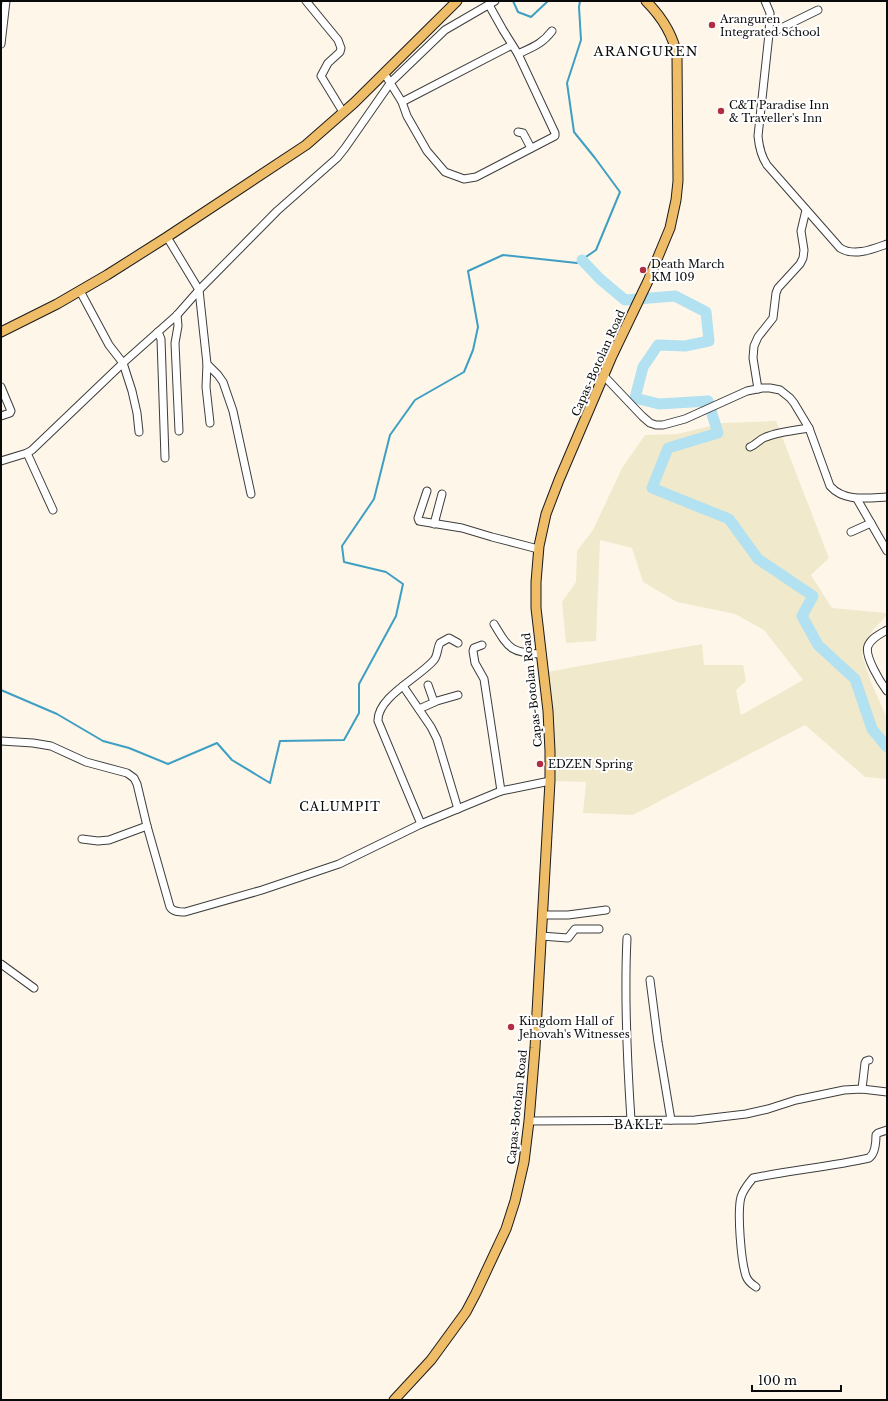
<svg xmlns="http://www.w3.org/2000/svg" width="888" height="1401" viewBox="0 0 888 1401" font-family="'Libre Baskerville',serif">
<rect width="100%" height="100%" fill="#fef7e9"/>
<!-- farmland -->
<path fill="#f1e9cc" d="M 776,421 L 829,558 L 811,575 L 832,608 L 887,613 L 887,615 L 872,631 L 862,655 L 871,682 L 887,718 L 887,779 L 865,777 L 805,725 L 633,815 L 583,813 L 586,782 L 556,781 L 547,672 L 702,644 L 704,665 L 743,665 L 746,681 L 736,690 L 741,715 L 803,680 L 764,630 L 735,614 L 677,602 L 643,582 L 632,548 L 600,540 L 596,641 L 566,643 L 562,602 L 576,582 L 577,551 L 593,530 L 622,468 L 645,435 L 677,434 L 723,423 Z"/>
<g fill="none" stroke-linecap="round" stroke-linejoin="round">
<!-- stream -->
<g stroke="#3e9fc3" stroke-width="2">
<path d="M 513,1 L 518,12 L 531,17 L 548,1"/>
<path d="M 1,690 L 57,714 L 103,741 L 129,748 L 168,764 L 217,743 L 232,760 L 270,783 L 280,741 L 344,740 L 359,713 L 359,684 L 396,616 L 403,584 L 386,572 L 344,562 L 342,546 L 374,499 L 390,435 L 415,400 L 464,372 L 473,350 L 478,327 L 468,271 L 503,255 L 577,263 L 596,250 L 620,192 L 595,158 L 574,132 L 567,83 L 581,40 L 579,7 L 580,1"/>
</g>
<!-- river -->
<path stroke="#b2e1f1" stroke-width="11" d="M 582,260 L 600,279 L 625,300 L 675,296 L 706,312 L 709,341 L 685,346 L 658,345 L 643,367 L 635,398 L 659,404 L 708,401 L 718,433 L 668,448 L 652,488 L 729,519 L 758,559 L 813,596 L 802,616 L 818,645 L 855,679 L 872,729 L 887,747"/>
<defs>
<g id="minor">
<path d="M 306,1 L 338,40 L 341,48 L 340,52 L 328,63 L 321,76 L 343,112"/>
<path d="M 765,1 L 770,13 L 769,34 L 758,136 C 759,147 761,156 767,165 L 840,248 C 854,257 873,249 887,244"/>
<path d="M 769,34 L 818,10"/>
<path d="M 1,44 L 6,1"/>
<path d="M 518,54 C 533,47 542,44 552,31"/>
<path d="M 384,73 L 402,102 L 407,116 L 427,151 L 445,172 L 464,179 L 476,177 L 555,136 L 555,133 L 518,54 L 503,30 L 489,5"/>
<path d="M 402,102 L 512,45"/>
<path d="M 518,132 L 523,133 L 531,148"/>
<path d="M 167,237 L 199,290 L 207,364 L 218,375 L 223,382 L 233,411 L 251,494"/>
<path d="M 80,291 L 109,345 L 123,363 L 132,391 L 137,413 L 139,432"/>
<path d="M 177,315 L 178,326 L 175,343 L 179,431"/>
<path d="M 158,332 L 161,339 L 165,458"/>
<path d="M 207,364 L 206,387 L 210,423"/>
<path d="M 604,376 L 642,416 L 650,423 L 656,425 L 663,425 L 685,419 L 747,391 L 762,388 L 770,388 L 780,390 L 790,398 L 794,403 L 809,428 L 830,486 C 844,502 867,498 887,497"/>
<path d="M 1,387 L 11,411 L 10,413 L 1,416"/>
<path d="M 758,389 L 753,358 L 754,346 L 758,337 L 773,318 L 776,293 L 778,288 L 800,264 L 803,258 L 804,250 L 801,231 L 806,210"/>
<path d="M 750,447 C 756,445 759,439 766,437 C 778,432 796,430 809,428"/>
<path d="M 27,453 L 53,510"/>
<path d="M 1,461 L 27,453 L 32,450 L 123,363 L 177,315 L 199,290 L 277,211 L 337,158 L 345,148 L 391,82 L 445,30 L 495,1"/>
<path d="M 427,491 L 418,518 L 419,521 L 462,528 L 492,537 L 538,549"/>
<path d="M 857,499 L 887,551"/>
<path d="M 434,524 L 442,494"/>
<path d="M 851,532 L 871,523"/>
<path d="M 494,624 C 509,649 511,653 542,654"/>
<path d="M 887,630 C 880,634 871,638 868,646 C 864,656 881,683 887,691"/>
<path d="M 482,645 L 474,648 L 473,651 L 475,663 L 484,679 L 501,791"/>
<path d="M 428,685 L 434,702"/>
<path d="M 403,686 L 431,727 L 437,739 L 458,809"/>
<path d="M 419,709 L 437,701 L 458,695"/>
<path d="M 1,741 L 33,743 L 51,746 L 86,762 L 127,773 L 134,778 L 137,784 L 147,826 L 170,907 C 173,912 179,912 185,912 L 262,890 L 339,864 L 421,824 L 501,791 L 550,781"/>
<path d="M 421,824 L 378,721 C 377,697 420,677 434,660 C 438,655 437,648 440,643 L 449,638 L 458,643"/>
<path d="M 82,839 L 98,841 L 109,840 L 147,826"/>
<path d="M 542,915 L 568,915 L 606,910"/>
<path d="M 541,936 L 568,938 L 575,929 L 599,929"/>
<path d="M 627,938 C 624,999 627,1059 631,1120"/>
<path d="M 1,964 L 34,988"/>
<path d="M 650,980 L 658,1042 L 671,1120"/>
<path d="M 862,1089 L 865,1063 L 866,1061 L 869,1060"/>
<path d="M 529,1121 L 695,1120 L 746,1114 L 768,1109 L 796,1100 L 844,1090 L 862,1089 L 887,1092"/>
<path d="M 756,1287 C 752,1284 748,1282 746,1276 C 741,1261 737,1212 741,1197 C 743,1190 748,1184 753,1178 C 791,1170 830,1167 869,1158 C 875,1154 876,1142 876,1135 L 878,1133 L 887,1130"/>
</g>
<g id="major">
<path d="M 1,332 L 57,304 L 107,275 L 167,237 L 306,145 L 354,103 L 457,1"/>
<path d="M 394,1400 L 431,1360 L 466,1312 L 476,1293 L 506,1229 L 515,1201 L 524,1162 L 529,1121 L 535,1048 L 550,781 L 550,751 L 548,711 L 536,608 L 536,582 L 539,546 L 546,514 L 559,480 L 612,356 L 648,281 L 670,228 L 676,200 L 678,181 L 677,56 C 673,34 662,17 646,1"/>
</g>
</defs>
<!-- minor casing -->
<use href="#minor" stroke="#3d3d3d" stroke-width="9"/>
<!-- major casing -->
<use href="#major" stroke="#1b1b1b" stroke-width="11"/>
<!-- minor -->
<use href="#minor" stroke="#fff" stroke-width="7"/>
<!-- major -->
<use href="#major" stroke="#efbd68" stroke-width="9"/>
</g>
<!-- markers -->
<g fill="#b02d44" stroke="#fff" stroke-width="1.5">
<circle cx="712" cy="25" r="4"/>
<circle cx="721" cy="111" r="4"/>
<circle cx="643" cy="270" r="4"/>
<circle cx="540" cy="764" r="4"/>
<circle cx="511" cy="1027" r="4"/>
</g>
<g text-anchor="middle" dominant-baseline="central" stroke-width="4" stroke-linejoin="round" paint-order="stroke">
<!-- poi labels -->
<g font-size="11" fill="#0a0a0a" stroke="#fff" text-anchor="start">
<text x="720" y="19">Aranguren<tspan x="720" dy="13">Integrated School</tspan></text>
<text x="729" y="105">C&amp;T Paradise Inn<tspan x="729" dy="13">&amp; Traveller's Inn</tspan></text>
<text x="651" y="264">Death March<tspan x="651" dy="13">KM 109</tspan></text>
<text x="548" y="764">EDZEN Spring</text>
<text x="519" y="1021">Kingdom Hall of<tspan x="519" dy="13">Jehovah's Witnesses</tspan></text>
</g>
<!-- street labels -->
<g font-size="11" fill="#0a0a0a" stroke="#fff">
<text transform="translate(598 363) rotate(-66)">Capas-Botolan Road</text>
<text transform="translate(532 690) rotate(-96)">Capas-Botolan Road</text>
<text transform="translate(517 1107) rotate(-84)">Capas-Botolan Road</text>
</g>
<!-- neighbourhood labels -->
<g font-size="12" letter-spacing="1" fill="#0a0a0a" stroke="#fff">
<text x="340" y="806">CALUMPIT</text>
<text x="639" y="1124">BAKLE</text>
</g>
<!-- quarter labels -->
<g font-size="13" letter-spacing="1" fill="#0a0a0a" stroke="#fff">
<text x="646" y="51">ARANGUREN</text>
</g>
</g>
<!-- border -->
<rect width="888" height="1401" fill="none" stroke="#0a0a0a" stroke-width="4"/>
<!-- scale -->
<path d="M752 1385v6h89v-6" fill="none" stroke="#0a0a0a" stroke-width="2"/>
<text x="758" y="1385" font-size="12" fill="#0a0a0a" stroke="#ffffff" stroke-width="3" paint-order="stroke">100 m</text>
</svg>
